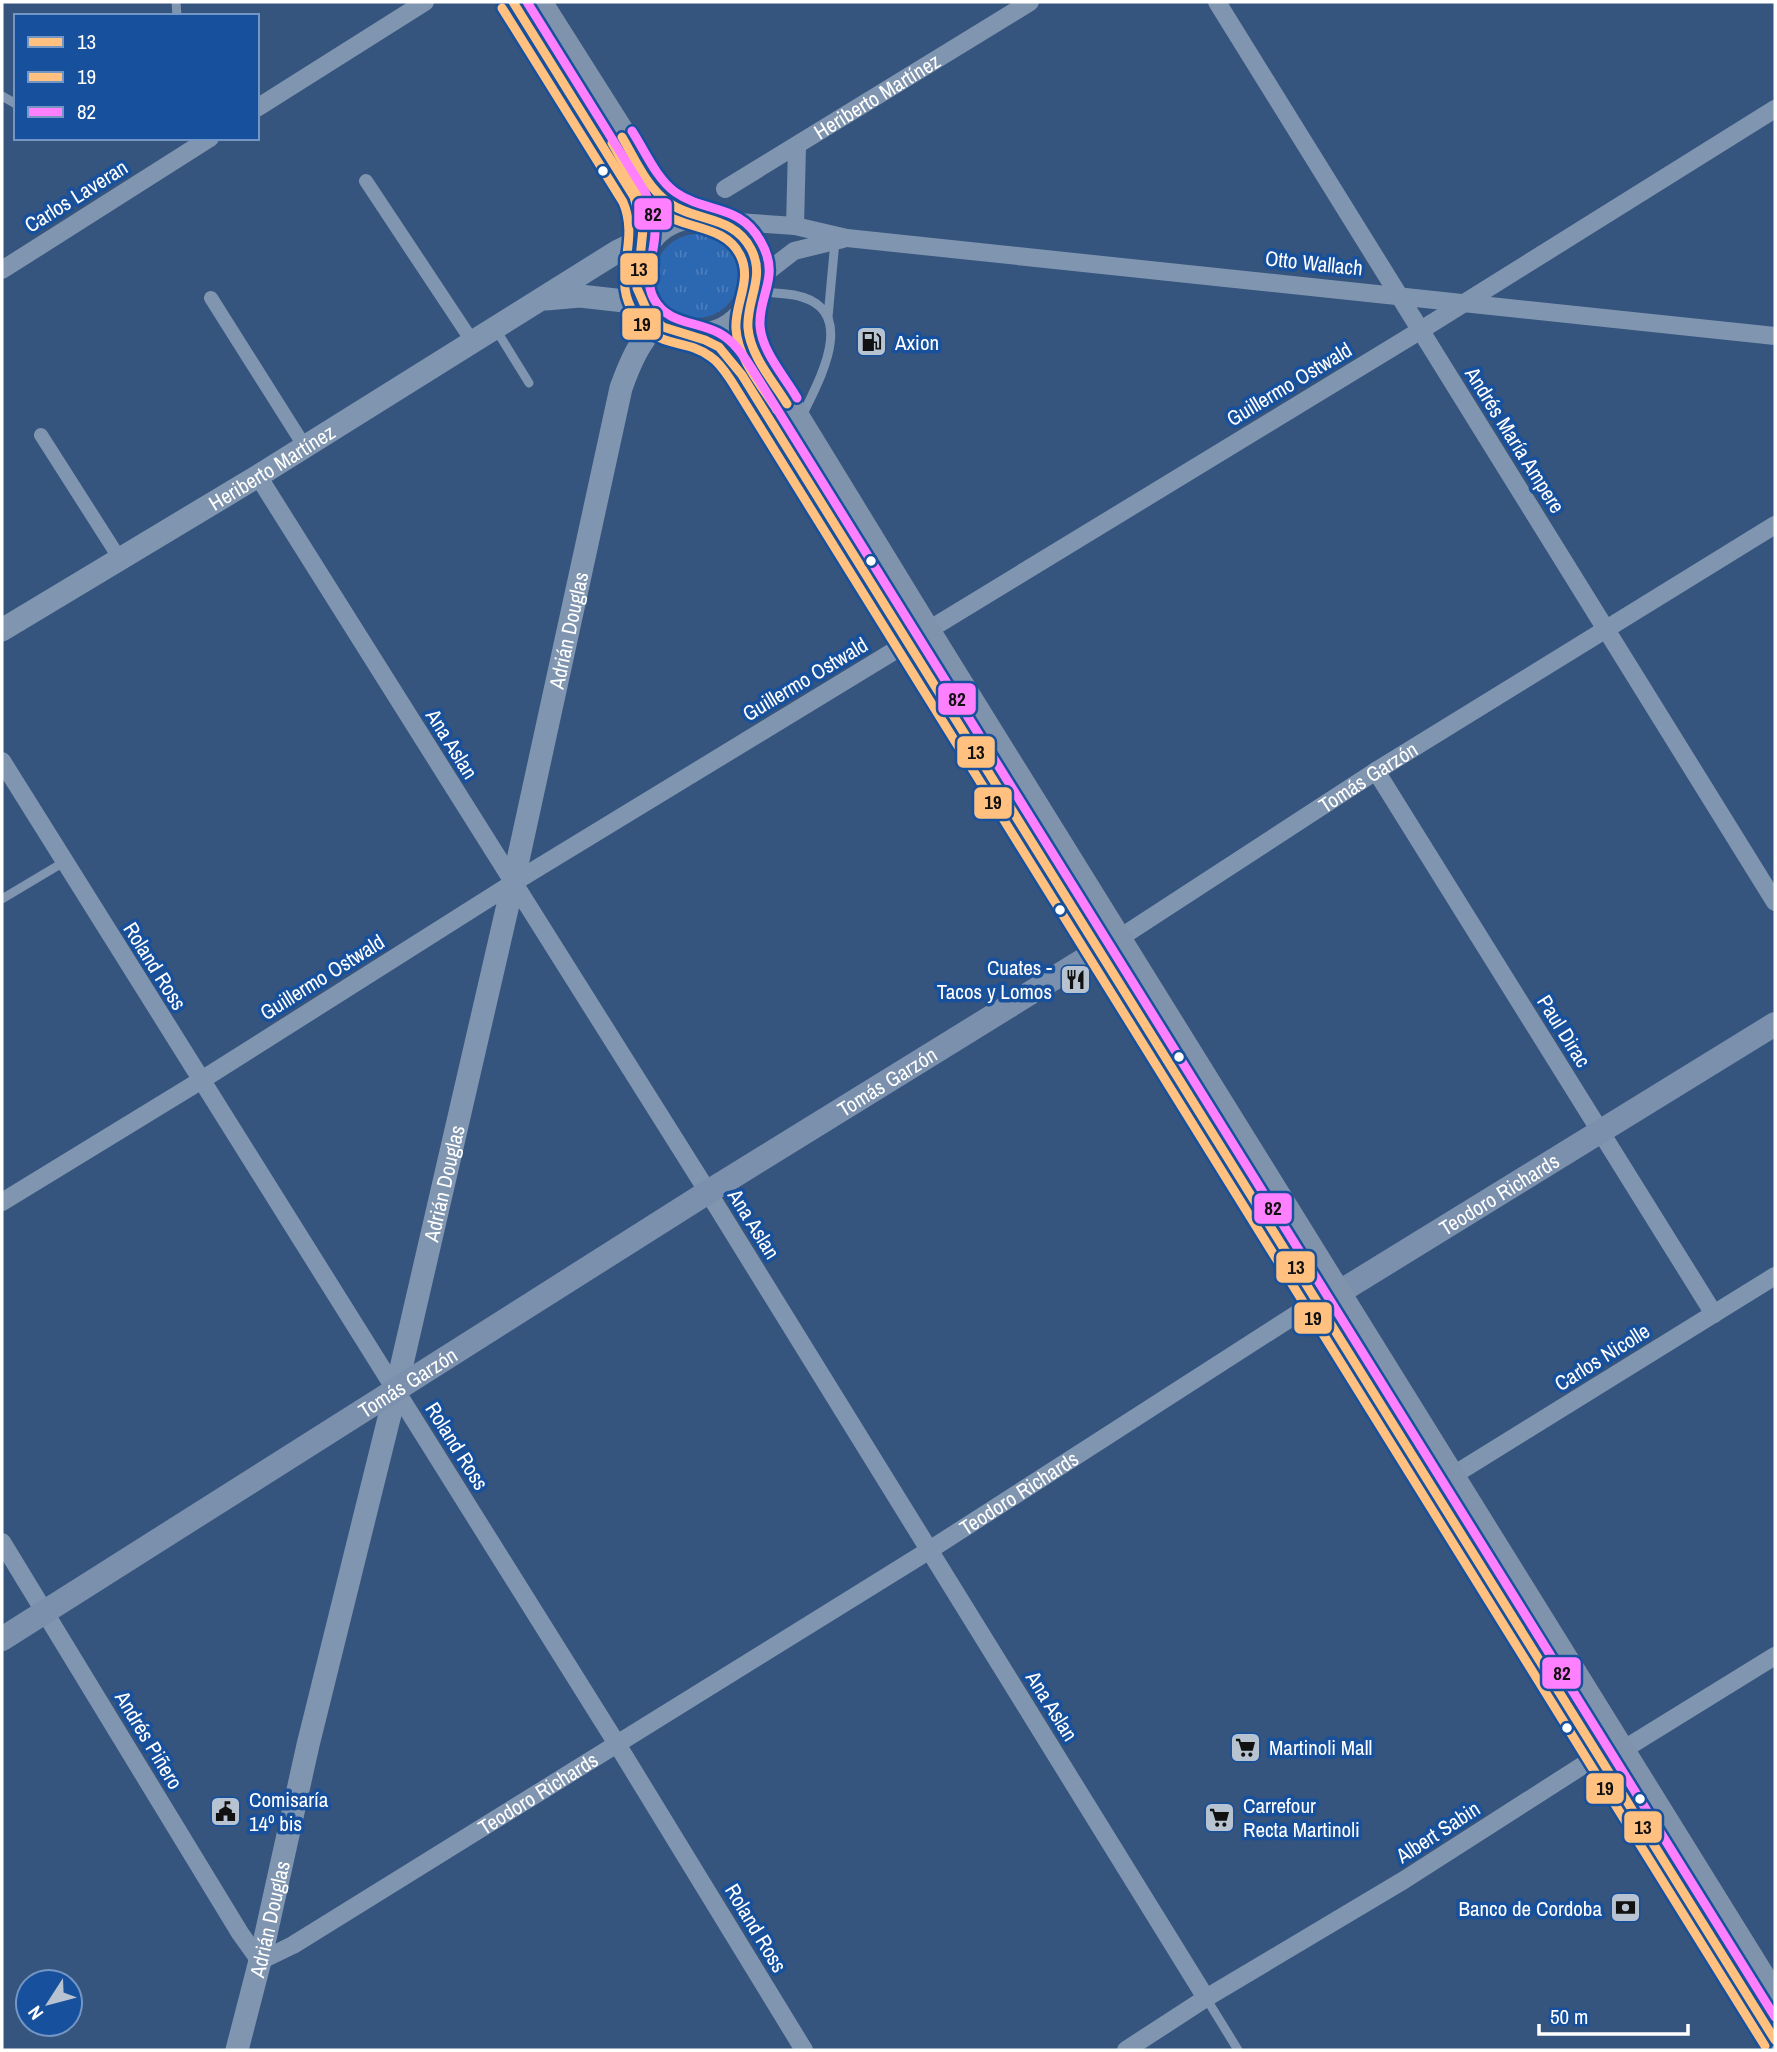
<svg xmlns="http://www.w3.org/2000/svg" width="1777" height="2052" viewBox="0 0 1777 2052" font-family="'Archivo Narrow',sans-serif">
<defs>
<pattern id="grass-tufts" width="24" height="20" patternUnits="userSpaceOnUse" patternTransform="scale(1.75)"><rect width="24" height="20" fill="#2c67b2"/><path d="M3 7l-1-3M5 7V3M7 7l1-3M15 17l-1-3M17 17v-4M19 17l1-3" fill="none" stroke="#4c7ebe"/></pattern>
</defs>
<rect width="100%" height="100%" fill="#35547e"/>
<!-- grass -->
<circle fill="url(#grass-tufts)" cx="697" cy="276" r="42"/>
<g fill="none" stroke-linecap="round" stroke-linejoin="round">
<!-- service -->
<g stroke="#8095af" stroke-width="9">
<path d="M 176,2 L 177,16"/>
<path d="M 2,96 L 16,104"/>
<path d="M 756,291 C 769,293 782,293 794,295 C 862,308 818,382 801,418"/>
<path d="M 828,317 L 835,241"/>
<path d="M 495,328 L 529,383"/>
<path d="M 2,899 L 64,862"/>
<path d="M 1206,1998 L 1238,2050"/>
</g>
<!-- pedestrian -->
<g stroke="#8095af" stroke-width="14">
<path d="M 366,181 L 472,341"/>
<path d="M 211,298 L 305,447"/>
<path d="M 41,435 L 120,559"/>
</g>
<!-- minor -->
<g stroke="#8095af" stroke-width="18">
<path d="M 1217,2 L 1775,902"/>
<path d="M 257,108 L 425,2"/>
<path id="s1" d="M 725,189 L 1030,2"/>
<path d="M 722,221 L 795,226 L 847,238 L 1775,336"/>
<path d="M 795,226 L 797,146"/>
<path d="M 2,270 L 210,138"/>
<path d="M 758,279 L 794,251 L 843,239"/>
<path d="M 258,476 L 708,1192 L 1206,1998"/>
<path d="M 2,761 L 617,1744 L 804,2050"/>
<path d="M 1376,771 L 1714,1314"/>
<path id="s2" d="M 1118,939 L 1376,771 L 1775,525"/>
<path d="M 2,1202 L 200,1081 L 513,883 L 1421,330 L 1775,109"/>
<path d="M 1452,1476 L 1775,1276"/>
<path id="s3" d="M 2,1542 L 240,1933 L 260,1961 L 293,1945 L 928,1551 L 1317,1301 L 1325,1298"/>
<path d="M 1126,2050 L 1206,1998 L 1404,1880 L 1599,1755 L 1621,1751 L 1775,1656"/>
</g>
<!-- tertiary -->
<g stroke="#8095af" stroke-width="23">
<path d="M 546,299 L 580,296 L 642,303"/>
<path id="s4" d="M 2,630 L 258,476 L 618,251 L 653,234"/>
<path id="s5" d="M 237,2050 L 260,1961 L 308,1745 L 396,1390 L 513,883 L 621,388 C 630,363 639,342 657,323"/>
</g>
<!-- secondary -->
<g stroke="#7b90ac" stroke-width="24">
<path id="s6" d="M 1338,1293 L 1775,1024"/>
<path id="s7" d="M 2,1639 L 708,1192 L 1116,940"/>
</g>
<!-- primary -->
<g stroke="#7f93ad" stroke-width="28">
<path d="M 513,2 L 637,204 L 643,223 L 640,253"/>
<path d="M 538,2 L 657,190 L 668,202 L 697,215"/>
<circle cx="697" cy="276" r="61"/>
<path d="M 752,303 C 745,329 753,345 765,367 L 927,632 L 1775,1999"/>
<path d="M 692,337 C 717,343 728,354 742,375 L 1775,2040"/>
</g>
<defs>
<g id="bus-1">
<path d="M 513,2 L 634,197 L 643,229 L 637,288 L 648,313 L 663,327 L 705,340 L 719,347 L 742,375 L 1775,2040"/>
<path d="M 622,137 C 635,159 647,188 669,203 C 696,222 733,215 751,249 C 766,277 746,300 748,328 C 750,355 773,381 787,404"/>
</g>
<g id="bus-2">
<path d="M 502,8 L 623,202 C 640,241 613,274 631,308 C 654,353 681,335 711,357 C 720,363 726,373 732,382 L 1765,2046"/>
<path d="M 612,143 C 626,167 638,197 662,213 C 687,230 725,225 740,255 C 753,280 734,304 736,329 C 738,359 762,386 777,410"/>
</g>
<g id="bus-3">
<path d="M 527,2 L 645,192 C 650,204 655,216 655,229 C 656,252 642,277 654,299 C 667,324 696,321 719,333 C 734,341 743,355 752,369 L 1775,2017"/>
<path d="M 632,131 C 645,151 656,178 675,192 C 706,214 740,203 761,242 C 781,277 758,295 760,326 C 762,352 785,377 797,398"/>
</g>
</defs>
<!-- bus-1 casing -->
<use href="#bus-1" stroke="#17509c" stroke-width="14"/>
<!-- bus-2 casing -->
<use href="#bus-2" stroke="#17509c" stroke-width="14"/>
<!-- bus-3 casing -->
<use href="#bus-3" stroke="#17509c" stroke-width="14"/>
<!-- bus-1 -->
<use href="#bus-1" stroke="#ffc080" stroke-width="9"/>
<!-- bus-2 -->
<use href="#bus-2" stroke="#ffc080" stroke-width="9"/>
<!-- bus-3 -->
<use href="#bus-3" stroke="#fe80ff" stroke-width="9"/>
</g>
<!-- icons -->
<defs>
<symbol id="fuel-square" viewBox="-11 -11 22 22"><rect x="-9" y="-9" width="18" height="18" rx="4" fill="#b8c3d2" stroke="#17509c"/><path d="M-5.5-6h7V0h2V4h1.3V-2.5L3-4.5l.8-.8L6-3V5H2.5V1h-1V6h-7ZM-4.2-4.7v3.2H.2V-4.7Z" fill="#111"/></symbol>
<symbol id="restaurant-square" viewBox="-11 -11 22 22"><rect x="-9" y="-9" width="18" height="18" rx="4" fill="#b8c3d2" stroke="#17509c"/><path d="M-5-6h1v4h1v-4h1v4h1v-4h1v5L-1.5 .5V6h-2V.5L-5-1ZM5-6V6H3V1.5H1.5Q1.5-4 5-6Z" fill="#111"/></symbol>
<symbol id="supermarket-square" viewBox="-11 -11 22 22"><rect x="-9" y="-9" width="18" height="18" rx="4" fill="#b8c3d2" stroke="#17509c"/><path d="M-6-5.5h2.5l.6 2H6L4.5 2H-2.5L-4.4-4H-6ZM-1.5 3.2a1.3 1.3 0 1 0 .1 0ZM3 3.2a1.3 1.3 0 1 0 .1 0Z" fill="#111"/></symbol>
<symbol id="civic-square" viewBox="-11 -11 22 22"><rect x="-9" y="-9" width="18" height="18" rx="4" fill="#b8c3d2" stroke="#17509c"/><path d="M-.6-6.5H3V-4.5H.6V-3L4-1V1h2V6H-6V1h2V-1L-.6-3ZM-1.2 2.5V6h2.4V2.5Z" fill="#111"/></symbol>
<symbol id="bank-square" viewBox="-11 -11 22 22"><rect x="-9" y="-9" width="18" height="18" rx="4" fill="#b8c3d2" stroke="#17509c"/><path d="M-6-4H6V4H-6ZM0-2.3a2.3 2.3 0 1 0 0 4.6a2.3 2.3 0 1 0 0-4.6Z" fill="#111"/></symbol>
</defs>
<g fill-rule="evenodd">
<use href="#fuel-square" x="854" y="324" width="35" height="35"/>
<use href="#restaurant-square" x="1058" y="962" width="35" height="35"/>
<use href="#supermarket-square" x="1228" y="1730" width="35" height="35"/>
<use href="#civic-square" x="208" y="1794" width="35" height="35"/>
<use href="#supermarket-square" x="1202" y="1800" width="35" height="35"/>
<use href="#bank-square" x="1608" y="1890" width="35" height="35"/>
</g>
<!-- markers -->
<g fill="#fff" stroke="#17509c" stroke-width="2.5">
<circle cx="603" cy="171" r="6"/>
<circle cx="871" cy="561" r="6"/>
<circle cx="1060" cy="910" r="6"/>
<circle cx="1179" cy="1057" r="6"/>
<circle cx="1567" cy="1728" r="6"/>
<circle cx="1640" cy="1799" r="6"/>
</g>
<g text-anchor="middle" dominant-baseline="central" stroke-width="7" stroke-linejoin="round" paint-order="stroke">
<!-- street labels -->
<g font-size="21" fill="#fff" stroke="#17509c">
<text stroke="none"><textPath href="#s1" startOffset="178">Heriberto Martínez</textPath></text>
<text transform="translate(76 196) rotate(-32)">Carlos Laveran</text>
<text transform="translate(1314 263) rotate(6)">Otto Wallach</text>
<text transform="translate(1289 384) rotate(-31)">Guillermo Ostwald</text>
<text transform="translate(1515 440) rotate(58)">Andrés María Ampere</text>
<text stroke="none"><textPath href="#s4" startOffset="315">Heriberto Martínez</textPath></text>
<text stroke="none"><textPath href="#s5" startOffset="1458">Adrián Douglas</textPath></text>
<text transform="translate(805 679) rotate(-31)">Guillermo Ostwald</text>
<text transform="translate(452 744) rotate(58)">Ana Aslan</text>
<text stroke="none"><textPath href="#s2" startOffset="298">Tomás Garzón</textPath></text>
<text transform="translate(155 966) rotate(58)">Roland Ross</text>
<text transform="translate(322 977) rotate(-32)">Guillermo Ostwald</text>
<text transform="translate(1564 1031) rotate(58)">Paul Dirac</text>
<text stroke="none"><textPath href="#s7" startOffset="1046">Tomás Garzón</textPath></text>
<text stroke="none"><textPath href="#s5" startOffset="891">Adrián Douglas</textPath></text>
<text stroke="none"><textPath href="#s6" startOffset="189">Teodoro Richards</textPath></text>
<text transform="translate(754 1224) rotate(58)">Ana Aslan</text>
<text transform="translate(1602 1357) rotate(-32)">Carlos Nicolle</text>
<text stroke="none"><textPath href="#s7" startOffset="480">Tomás Garzón</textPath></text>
<text transform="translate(457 1446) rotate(58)">Roland Ross</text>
<text stroke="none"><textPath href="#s3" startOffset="1384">Teodoro Richards</textPath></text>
<text transform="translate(1052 1706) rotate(58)">Ana Aslan</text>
<text transform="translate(149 1740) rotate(59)">Andrés Piñero</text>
<text stroke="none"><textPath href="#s3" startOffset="817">Teodoro Richards</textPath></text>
<text transform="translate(1438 1832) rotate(-33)">Albert Sabin</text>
<text stroke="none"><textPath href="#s5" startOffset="135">Adrián Douglas</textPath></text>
<text transform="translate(756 1928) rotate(59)">Roland Ross</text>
</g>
<!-- poi labels -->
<g font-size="21" fill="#fff" stroke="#17509c" text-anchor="start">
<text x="895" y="342">Axion</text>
<text x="1052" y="967" text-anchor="end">Cuates -<tspan x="1052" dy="24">Tacos y Lomos</tspan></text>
<text x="1269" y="1747">Martinoli Mall</text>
<text x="249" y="1799">Comisaría<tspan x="249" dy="24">14º bis</tspan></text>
<text x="1243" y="1805">Carrefour<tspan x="1243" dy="24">Recta Martinoli</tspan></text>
<text x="1602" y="1908" text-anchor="end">Banco de Cordoba</text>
</g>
</g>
<g stroke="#17509c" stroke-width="2.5">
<rect x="633" y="197" width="40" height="34" rx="7" fill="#fe80ff"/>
<rect x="619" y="252" width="40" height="34" rx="7" fill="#ffc080"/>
<rect x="621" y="307" width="41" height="34" rx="7" fill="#ffc080"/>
<rect x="937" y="682" width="40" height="34" rx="7" fill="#fe80ff"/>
<rect x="956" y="735" width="40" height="34" rx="7" fill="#ffc080"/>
<rect x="973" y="786" width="40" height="34" rx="7" fill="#ffc080"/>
<rect x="1253" y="1192" width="40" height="33" rx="7" fill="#fe80ff"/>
<rect x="1275" y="1250" width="41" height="34" rx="7" fill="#ffc080"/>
<rect x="1293" y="1301" width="40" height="34" rx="7" fill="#ffc080"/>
<rect x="1541" y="1656" width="41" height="34" rx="7" fill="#fe80ff"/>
<rect x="1585" y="1772" width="40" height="33" rx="7" fill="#ffc080"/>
<rect x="1623" y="1810" width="40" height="34" rx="7" fill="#ffc080"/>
</g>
<g font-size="19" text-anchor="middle" font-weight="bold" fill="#111">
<text x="653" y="221">82</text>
<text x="639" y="276">13</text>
<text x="642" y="331">19</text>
<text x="957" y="706">82</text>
<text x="976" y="759">13</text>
<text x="993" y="809">19</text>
<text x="1273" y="1215">82</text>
<text x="1296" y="1274">13</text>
<text x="1313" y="1325">19</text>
<text x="1562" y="1680">82</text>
<text x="1605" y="1795">19</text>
<text x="1643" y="1834">13</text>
</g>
<!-- border -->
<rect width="1777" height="2052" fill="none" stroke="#ffffff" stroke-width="7"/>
<!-- legend -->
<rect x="14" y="14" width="245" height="126" fill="#17509c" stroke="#7496c4" stroke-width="2"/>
<rect x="28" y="37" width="35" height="10" fill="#ffc080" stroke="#7496c4" stroke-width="2"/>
<text x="77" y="49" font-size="21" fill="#ffffff">13</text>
<rect x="28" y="72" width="35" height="10" fill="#ffc080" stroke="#7496c4" stroke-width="2"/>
<text x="77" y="84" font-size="21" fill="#ffffff">19</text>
<rect x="28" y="107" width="35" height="10" fill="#fe80ff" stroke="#7496c4" stroke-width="2"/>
<text x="77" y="119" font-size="21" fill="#ffffff">82</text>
<!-- north arrow -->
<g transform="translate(49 2003) rotate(234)"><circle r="33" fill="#17509c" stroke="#7496c4" stroke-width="2"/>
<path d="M0-5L12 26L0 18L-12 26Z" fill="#b8c3d2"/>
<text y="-10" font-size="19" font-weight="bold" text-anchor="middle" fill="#ffffff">N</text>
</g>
<!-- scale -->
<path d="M1539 2024v10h149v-10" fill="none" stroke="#ffffff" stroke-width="3.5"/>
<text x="1550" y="2024" font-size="21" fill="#ffffff" stroke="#17509c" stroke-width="5" paint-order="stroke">50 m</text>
</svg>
